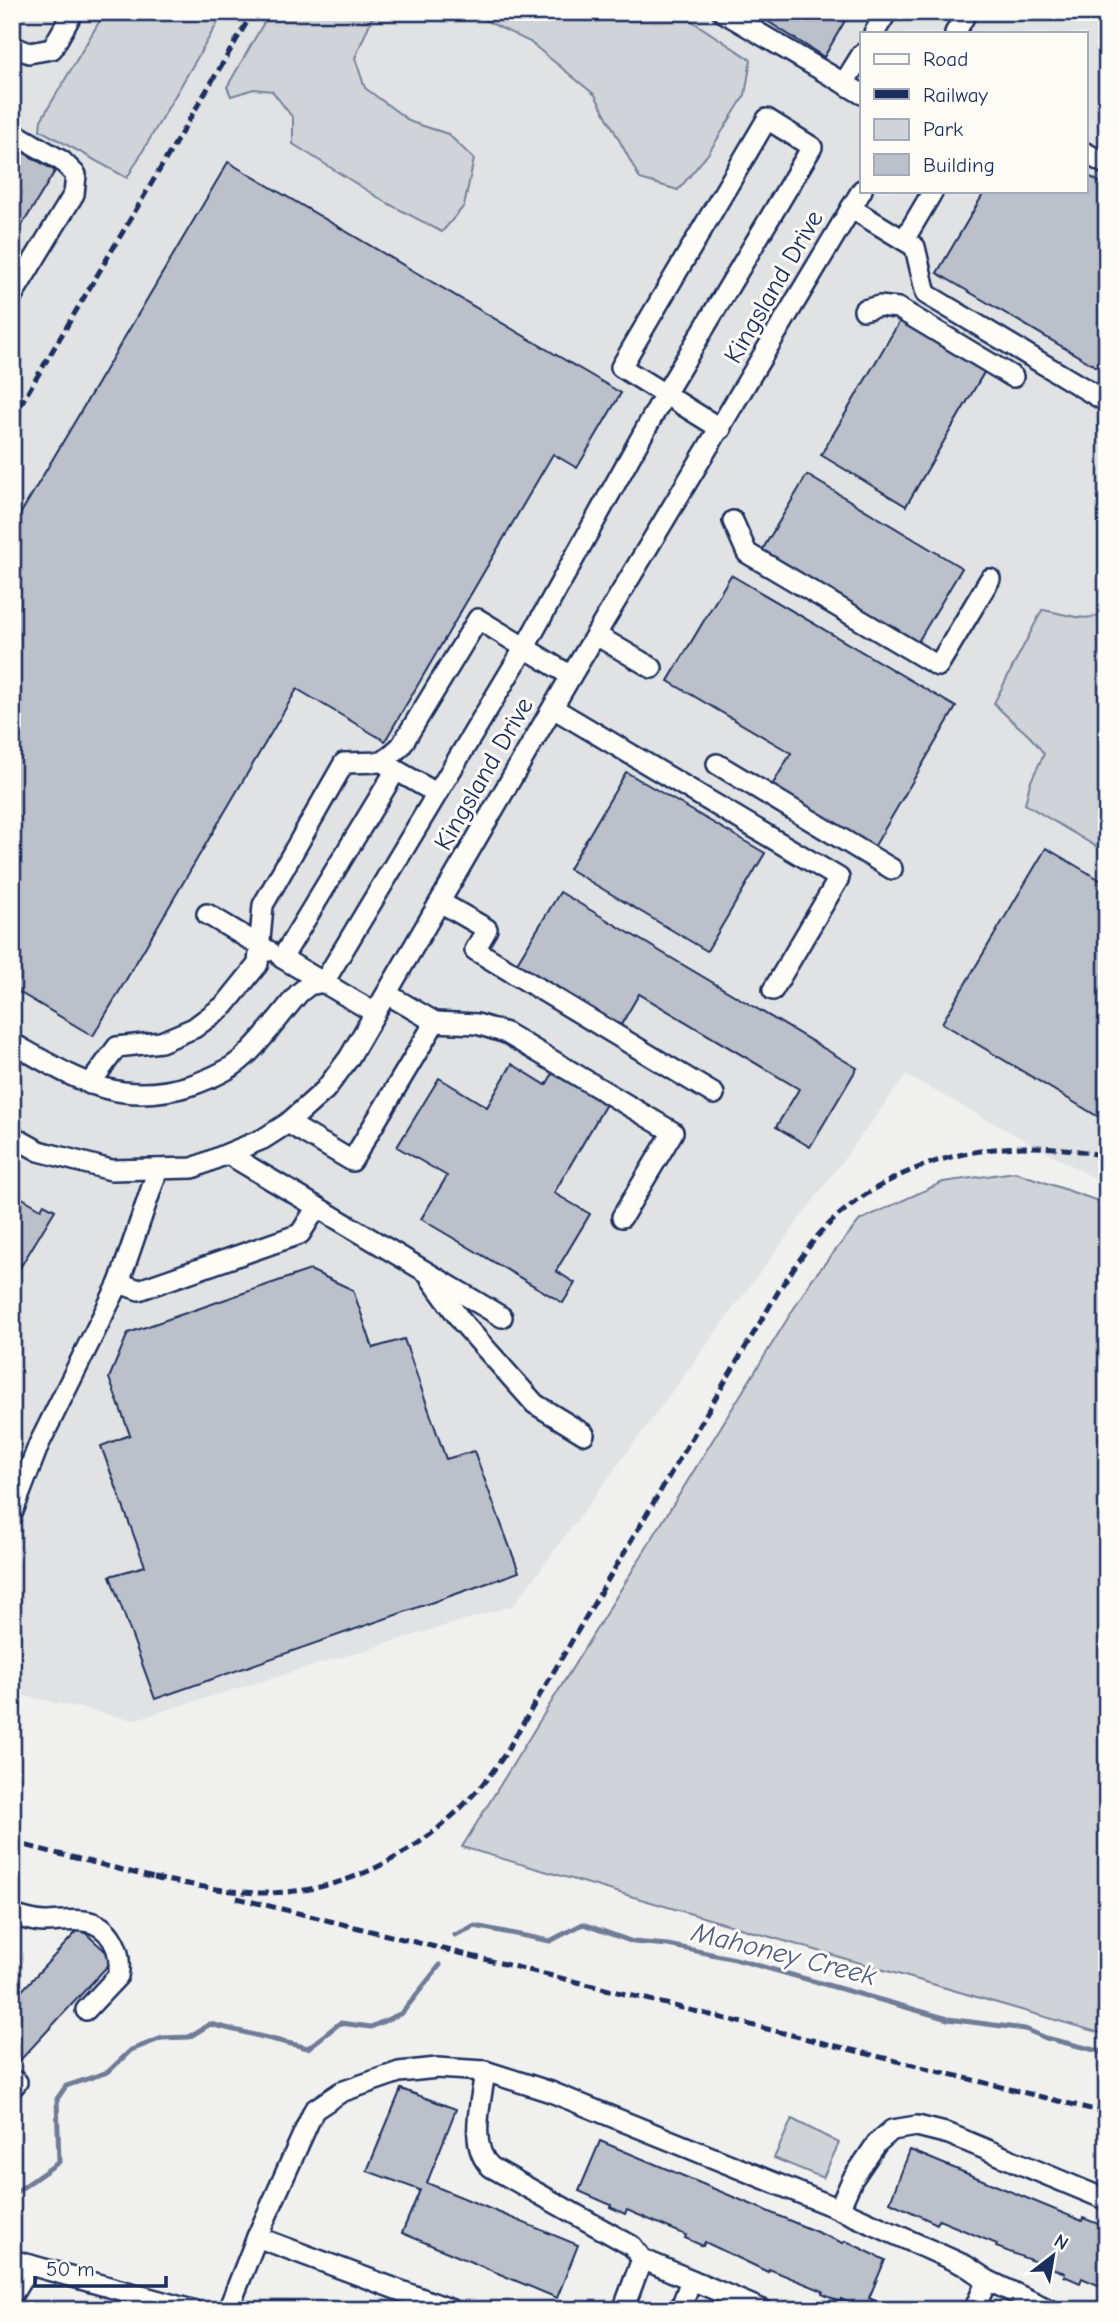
<svg xmlns="http://www.w3.org/2000/svg" width="1119" height="2322" viewBox="0 0 1119 2322" font-family="'Comic Neue',sans-serif">
<rect width="100%" height="100%" fill="#f0f0ee"/>
<filter id="ink" filterUnits="userSpaceOnUse"><feTurbulence type="fractalNoise" baseFrequency=".0143" numOctaves="2"/><feDisplacementMap in="SourceGraphic" scale="14" xChannelSelector="R" yChannelSelector="G"/><feConvolveMatrix kernelMatrix="1 2 1 2 8 2 1 2 1" color-interpolation-filters="sRGB"/></filter>
<g filter="url(#ink)">
<!-- built -->
<path fill="#e0e2e3" fill-rule="evenodd" d="M 12,12 L 1107,12 L 1107,1185 L 906,1075 L 514,1605 L 133,1720 L 12,1693 ZM 862,33 L 1086,33 L 1086,191 L 862,191 Z"/>
<!-- green -->
<g fill="#d0d3d8" stroke="#76819b" stroke-width="2">
<path d="M 105,12 L 224,12 L 127,178 L 40,130 L 41,120 Z"/>
<path d="M 270,12 L 407,12 L 372,18 L 355,58 L 365,88 L 411,122 L 448,134 L 474,159 L 464,206 L 442,232 L 387,203 L 293,144 L 293,118 L 272,91 L 254,89 L 231,96 L 227,87 Z"/>
<path d="M 461,12 L 678,12 L 751,60 L 745,95 L 708,154 L 678,190 L 640,179 L 595,95 L 530,42 L 470,13 Z"/>
<path d="M 1042,610 C 1067,613 1085,625 1107,611 L 1107,853 L 1025,804 L 1030,783 L 1044,754 C 1028,730 1012,724 994,703 Z"/>
<path d="M 1015,1172 L 1107,1204 L 1107,2035 L 462,1847 L 812,1279 L 860,1220 L 943,1182 Z"/>
<path d="M 792,2119 L 839,2143 L 823,2178 L 774,2158 Z"/>
</g>
<g fill="none" stroke-linecap="round" stroke-linejoin="round">
<!-- stream -->
<g stroke="#6f7b97" stroke-width="5">
<path d="M 455,1935 L 475,1926 L 550,1941 L 583,1924 L 633,1942 L 668,1945 L 735,1959 L 948,2019 L 1025,2029 L 1046,2038 L 1107,2053"/>
<path d="M 12,2195 L 59,2162 L 57,2099 L 66,2086 L 108,2072 L 131,2050 L 162,2038 L 189,2037 L 210,2024 L 308,2048 L 340,2023 L 371,2027 L 402,2013 L 440,1965"/>
</g>
</g>
<!-- building -->
<g fill="#bbc0ca" stroke="#1b2f5e" stroke-width="2">
<path d="M 753,12 L 850,12 L 824,57 Z"/>
<path d="M 12,146 L 55,171 L 12,242 Z"/>
<path d="M 228,162 L 621,393 L 577,468 L 553,454 L 385,741 L 297,689 L 93,1036 L 12,988 L 12,528 Z"/>
<path d="M 1086,174 L 1107,187 L 1107,373 L 937,273 L 985,191 L 1086,191 Z"/>
<path d="M 901,319 L 986,369 L 906,506 L 821,455 Z"/>
<path d="M 807,475 L 962,568 L 916,645 L 761,552 Z"/>
<path d="M 731,575 L 956,707 L 873,849 L 770,789 L 791,753 L 668,681 Z"/>
<path d="M 626,772 L 765,853 L 707,951 L 569,869 Z"/>
<path d="M 1046,848 L 1107,884 L 1107,1122 L 942,1023 Z"/>
<path d="M 560,892 L 857,1068 L 810,1147 L 776,1127 L 799,1089 L 639,994 L 621,1025 L 517,963 Z"/>
<path d="M 512,1064 L 546,1085 L 553,1073 L 606,1104 L 554,1193 L 590,1214 L 556,1271 L 575,1283 L 563,1303 L 421,1219 L 447,1176 L 397,1147 L 439,1078 L 487,1107 Z"/>
<path d="M 12,1192 L 41,1209 L 44,1204 L 55,1210 L 12,1281 Z"/>
<path d="M 310,1270 L 353,1290 L 373,1348 L 404,1339 L 446,1459 L 474,1451 L 519,1572 L 155,1699 L 110,1576 L 145,1566 L 101,1446 L 130,1435 L 109,1378 L 128,1333 Z"/>
<path d="M 80,1928 L 114,1959 L 12,2069 L 12,1994 L 16,1997 Z"/>
<path d="M 401,2089 L 456,2109 L 427,2183 L 578,2245 L 557,2298 L 402,2233 L 420,2190 L 367,2171 Z"/>
<path d="M 600,2141 L 843,2243 L 846,2241 L 885,2260 L 869,2298 L 895,2310 L 862,2310 L 841,2299 L 840,2302 L 822,2294 L 823,2291 L 769,2269 L 768,2272 L 705,2242 L 703,2246 L 685,2238 L 686,2235 L 627,2210 L 625,2214 L 610,2207 L 611,2205 L 579,2191 Z"/>
<path d="M 910,2150 L 1082,2221 L 1083,2218 L 1101,2225 L 1100,2228 L 1107,2231 L 1107,2289 L 1082,2278 L 1080,2283 L 1064,2276 L 1065,2273 L 996,2247 L 997,2244 L 939,2220 L 937,2224 L 890,2202 Z"/>
</g>
<g fill="none" stroke-linecap="round" stroke-linejoin="round">
<defs>
<g id="minor">
<path d="M 723,12 L 862,94"/>
<path d="M 874,33 L 887,12"/>
<path d="M 955,33 L 967,12"/>
<path d="M 12,46 L 29,53 L 52,49 L 73,12"/>
<path d="M 844,83 L 862,54"/>
<path d="M 12,132 L 62,161 L 76,175 L 74,194 L 12,296"/>
<path d="M 1086,153 L 1107,165"/>
<path d="M 851,208 L 915,247 L 926,294 L 1105,401"/>
<path d="M 904,240 L 933,191"/>
<path d="M 864,310 L 879,306 L 898,308 L 1013,377"/>
<path d="M 733,521 L 747,553 L 938,666 L 990,579"/>
<path d="M 596,635 L 652,668"/>
<path d="M 553,708 L 839,878 L 773,990"/>
<path d="M 717,764 L 892,869"/>
<path d="M 387,765 L 436,793"/>
<path d="M 440,902 L 487,929 L 475,950 L 714,1094"/>
<path d="M 207,914 L 269,951"/>
<path d="M 375,1013 L 282,958 L 396,770"/>
<path d="M 435,1022 L 477,1024 L 506,1033 L 673,1132 L 622,1217"/>
<path d="M 12,1043 C 76,1079 117,1108 192,1085 C 209,1079 230,1070 243,1058 C 264,1039 281,1014 299,993 L 309,985 L 324,982 L 525,647 L 665,394 L 812,147 L 767,119 L 621,367 L 721,429"/>
<path d="M 90,1084 L 117,1047 L 161,1042 L 194,1028 L 225,1005 L 258,964 L 263,905 L 344,763 L 383,762 L 401,746 L 478,619 L 571,676"/>
<path d="M 288,1123 L 352,1161 L 435,1022 L 387,994"/>
<path d="M 12,1136 L 39,1151 L 111,1170 L 193,1168 L 263,1139 L 288,1123 L 325,1090 L 349,1058 L 571,676 L 862,190"/>
<path d="M 228,1154 L 502,1317"/>
<path d="M 431,1279 L 462,1322 L 535,1404 L 584,1434"/>
<path d="M 119,1283 L 139,1290 L 300,1234 L 317,1207"/>
<path d="M 12,1514 L 39,1444 L 119,1283 L 158,1169"/>
<path d="M 12,1915 C 23,1918 34,1922 45,1922 C 58,1922 71,1919 84,1921 C 111,1924 123,1952 118,1976 L 86,2010"/>
<path d="M 485,2071 C 482,2099 467,2146 491,2167 L 632,2246 L 642,2259 L 763,2310"/>
<path d="M 12,2088 L 17,2082"/>
<path d="M 839,2209 L 852,2180 L 877,2143 L 892,2130 L 917,2126 L 949,2134 L 1107,2200"/>
<path d="M 12,2260 L 192,2310"/>
<path d="M 12,2295 L 30,2265"/>
<path d="M 228,2310 L 257,2237"/>
<path d="M 452,2310 L 257,2237 L 314,2110 L 341,2092 L 399,2072 L 437,2068 L 485,2071 L 551,2092 L 839,2209 L 966,2266 L 987,2280 L 1050,2310"/>
<path d="M 623,2310 L 642,2259"/>
<path d="M 680,2310 L 691,2280"/>
<path d="M 974,2310 L 987,2280"/>
</g>
</defs>
<!-- minor casing -->
<use href="#minor" stroke="#1b2f5e" stroke-width="24"/>
<!-- minor -->
<use href="#minor" stroke="#fdfcf7" stroke-width="19"/>
<!-- rail -->
<g stroke="#1b2f5e" stroke-width="5" stroke-dasharray="10 5" stroke-linecap="butt">
<path d="M 12,419 L 253,12"/>
<path d="M 12,1842 L 162,1880"/>
<path d="M 154,1878 C 190,1884 227,1893 265,1893 C 364,1893 452,1834 505,1754 L 781,1287 C 792,1271 803,1254 815,1239 C 885,1158 1006,1130 1107,1157"/>
<path d="M 237,1898 L 1107,2113"/>
</g>
</g>
</g>
<g text-anchor="middle" dominant-baseline="central" stroke-width="6" stroke-linejoin="round" paint-order="stroke">
<!-- street labels -->
<g font-size="26" fill="#1b2f5e" stroke="#fdfcf7">
<text transform="translate(774 287) rotate(-60)">Kingsland Drive</text>
<text transform="translate(484 774) rotate(-60)">Kingsland Drive</text>
</g>
<!-- water labels -->
<g font-size="28" font-style="italic" fill="#4c5b7f" stroke="#fdfcf7">
<text transform="translate(784 1954) rotate(14)">Mahoney Creek</text>
</g>
</g>
<!-- margin -->
<rect width="1119" height="2322" fill="none" stroke="#fdfcf7" stroke-width="42"/>
<rect x="21" y="21" width="1077" height="2280" fill="none" stroke="#1b2f5e" stroke-width="2.5" filter="url(#ink)"/>
<!-- legend -->
<rect x="860" y="32" width="228" height="161" fill="#fdfcf7" stroke="#a3aaba" stroke-width="2"/>
<rect x="874" y="54" width="35" height="10" fill="#fdfcf7" stroke="#a3aaba" stroke-width="2"/>
<text x="923" y="66" font-size="21" fill="#1b2f5e">Road</text>
<rect x="874" y="89" width="35" height="10" fill="#1b2f5e" stroke="#a3aaba" stroke-width="2"/>
<text x="923" y="102" font-size="21" fill="#1b2f5e">Railway</text>
<rect x="874" y="119" width="35" height="21" fill="#d0d3d8" stroke="#a3aaba" stroke-width="2"/>
<text x="923" y="136" font-size="21" fill="#1b2f5e">Park</text>
<rect x="874" y="154" width="35" height="21" fill="#bbc0ca" stroke="#a3aaba" stroke-width="2"/>
<text x="923" y="172" font-size="21" fill="#1b2f5e">Building</text>
<!-- north arrow -->
<g transform="translate(1053 2256) rotate(31)" stroke="#fdfcf7" stroke-width="5" paint-order="stroke">
<path d="M0-5L12 26L0 18L-12 26Z" fill="#1b2f5e"/>
<text y="-10" font-size="19" font-weight="bold" text-anchor="middle" fill="#1b2f5e">N</text>
</g>
<!-- scale -->
<path d="M35 2276v10h131v-10" fill="none" stroke="#1b2f5e" stroke-width="3.5"/>
<text x="46" y="2276" font-size="21" fill="#1b2f5e" stroke="#fdfcf7" stroke-width="5" paint-order="stroke">50 m</text>
</svg>
